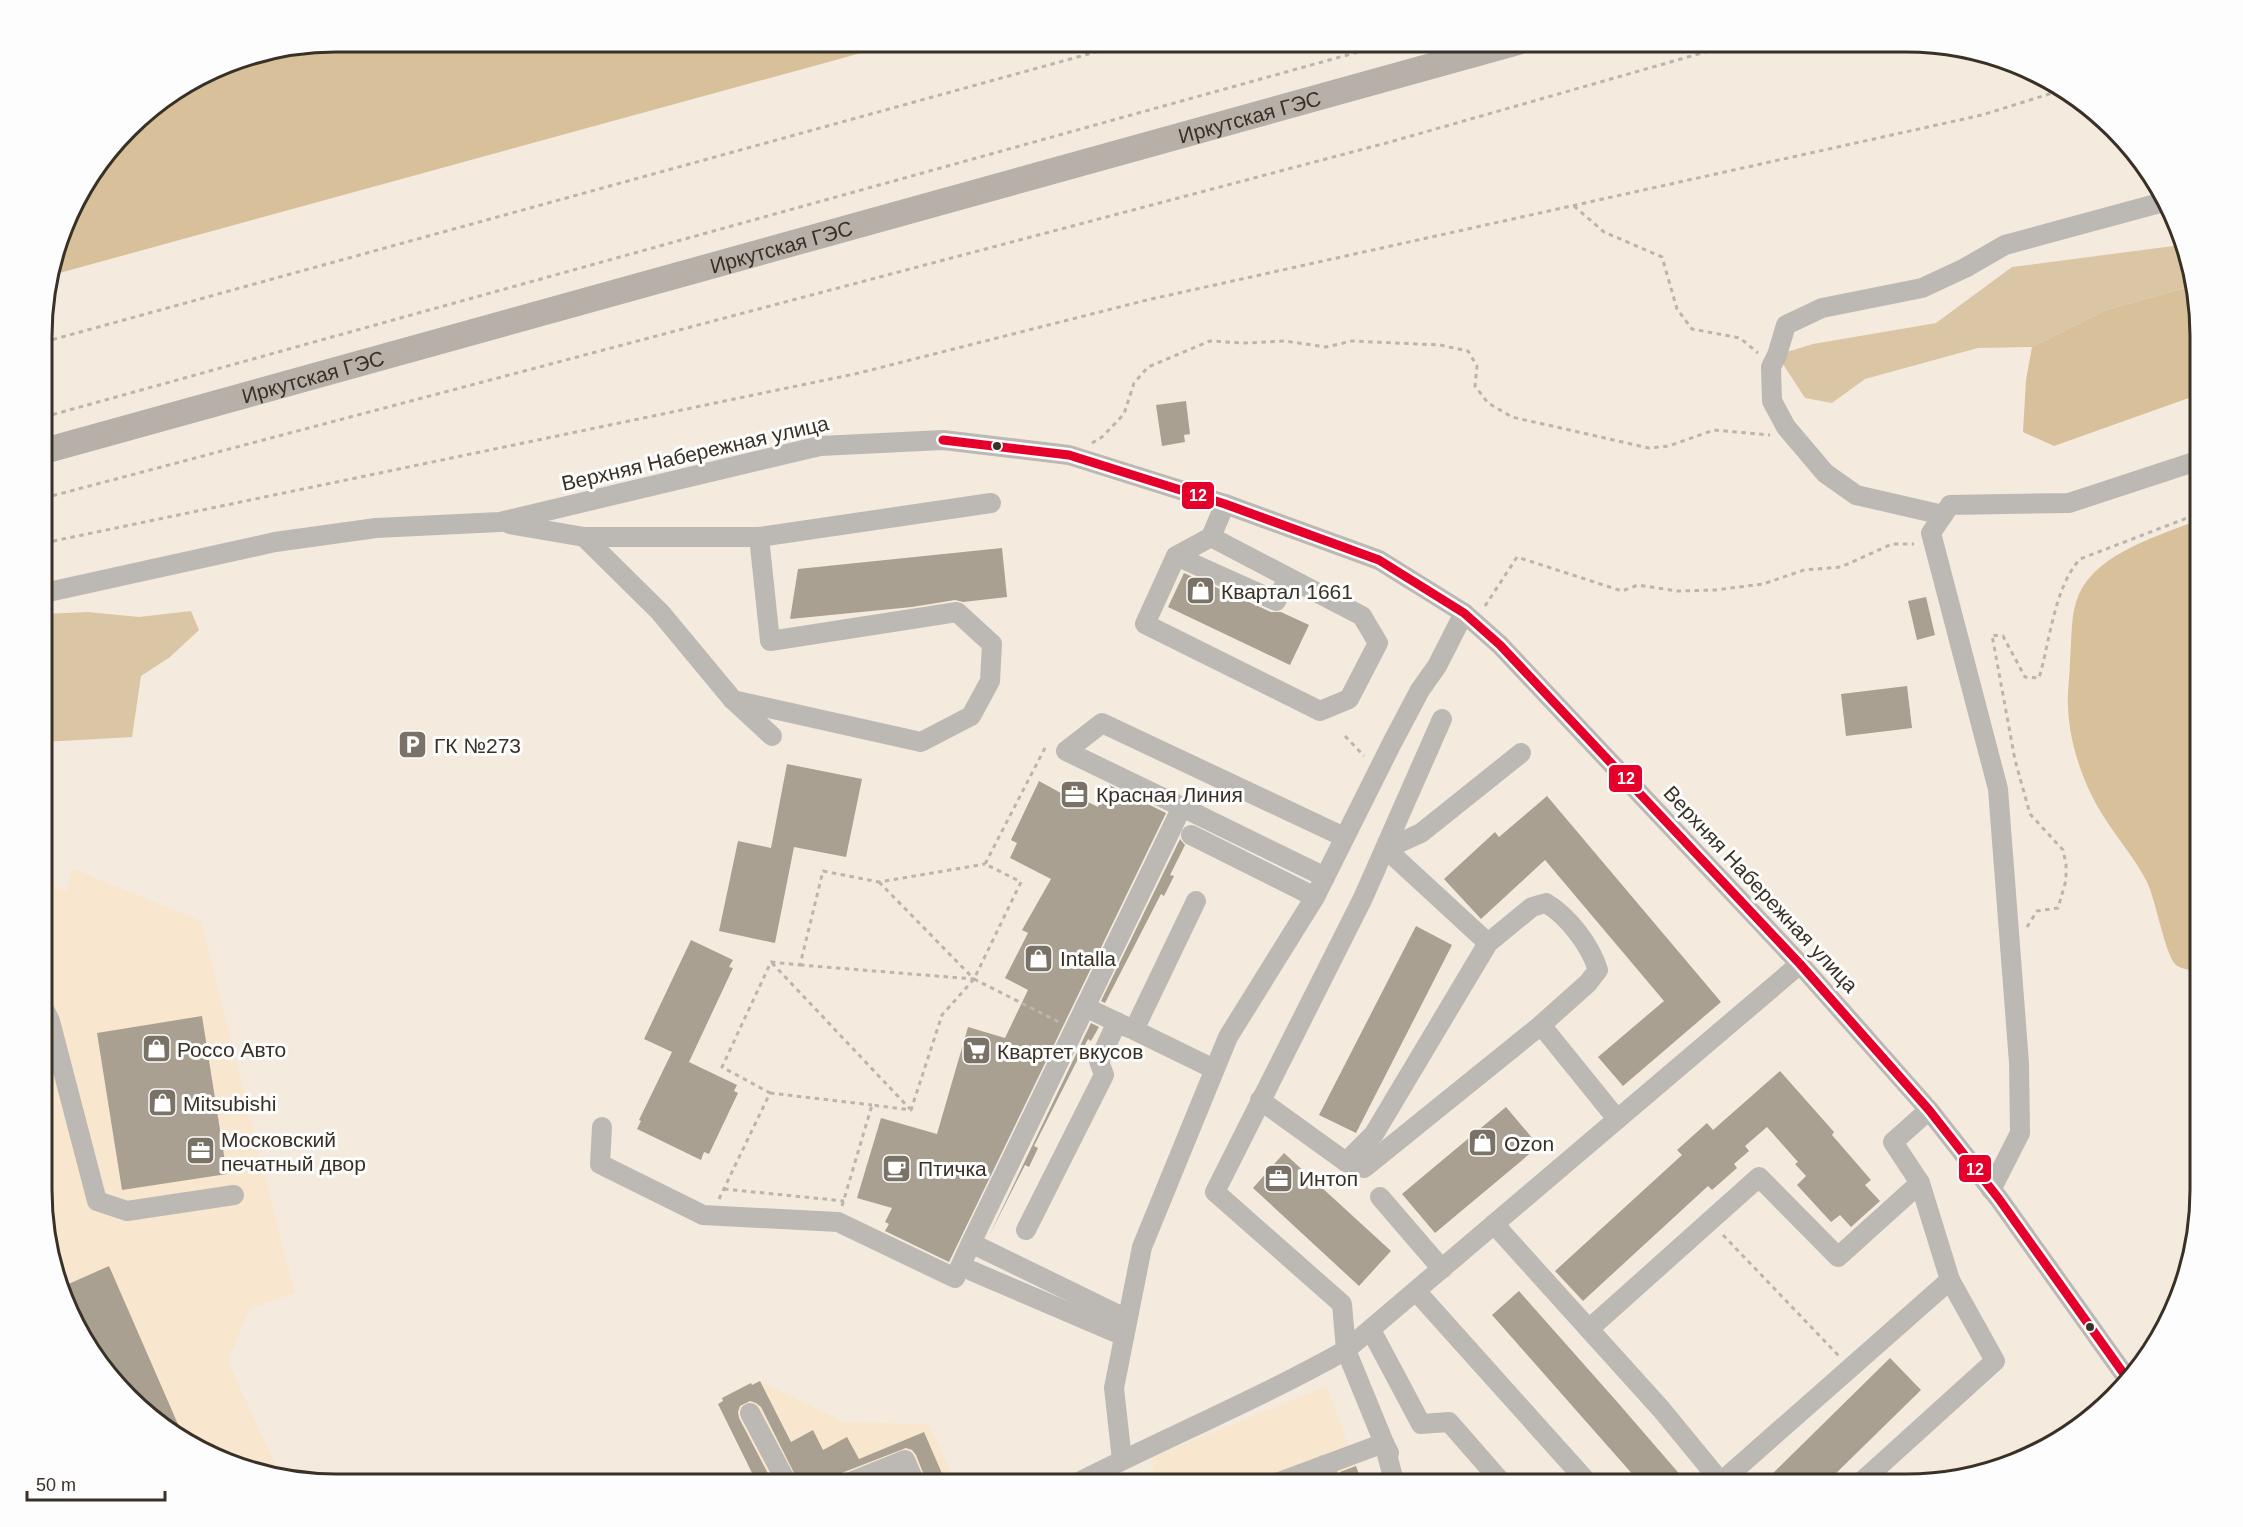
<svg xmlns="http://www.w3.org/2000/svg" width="2243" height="1527" viewBox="0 0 2243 1527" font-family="Arial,sans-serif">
<rect width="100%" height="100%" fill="#f4ebde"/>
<!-- built -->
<g fill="#f8e7ce">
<path d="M 72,868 L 201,921 L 295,1293 L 250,1309 L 228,1361 L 281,1477 L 242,1469 L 158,1424 L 81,1337 L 44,1228 L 44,882 L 66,891 Z"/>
<path d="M 760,1381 L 844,1422 L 929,1424 L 957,1485 L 758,1485 L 718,1404 L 723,1401 L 722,1398 L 751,1383 L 752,1385 Z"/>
<path d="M 1327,1386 L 1363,1485 L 1155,1485 L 1152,1457 Z"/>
</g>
<!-- forest -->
<g fill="#dac6a5">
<path d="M 2181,245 L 2192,286 L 2106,310 L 2032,347 L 1978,348 L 1865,379 L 1832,403 L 1805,398 L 1777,355 L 1813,344 L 1936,323 L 2012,267 Z"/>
<path d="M 191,611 L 199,630 L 170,657 L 141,676 L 132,737 L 44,742 L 44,614 L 88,612 L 139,617 Z"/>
</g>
<!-- water -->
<g fill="#d7c09a">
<path d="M 337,42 L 901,42 L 52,275 L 73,206 L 142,115 L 224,64 Z"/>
<path d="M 2192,286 L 2200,318 L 2200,394 L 2054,446 L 2023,432 L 2026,380 L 2032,347 L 2106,310 Z"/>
<path d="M 2200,519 L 2200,971 C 2192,970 2181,970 2175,964 C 2165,953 2156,901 2147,882 C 2135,858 2116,837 2102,814 C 2083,783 2069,743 2068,706 C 2067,692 2070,676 2070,661 C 2072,640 2070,614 2079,594 C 2099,551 2161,536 2200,519 Z"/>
</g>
<!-- building -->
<g fill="#a9a091">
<path d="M 1186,401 L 1190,434 L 1184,435 L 1185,442 L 1162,446 L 1156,405 Z"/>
<path d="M 1002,548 L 1007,597 L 963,602 L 955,600 L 912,607 L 790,619 L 798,569 Z"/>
<path d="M 1184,573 L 1271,612 L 1281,612 L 1309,625 L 1290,665 L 1168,607 Z"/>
<path d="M 1926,597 L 1935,635 L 1917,640 L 1908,601 Z"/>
<path d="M 1907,686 L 1912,728 L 1846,736 L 1841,694 Z"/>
<path d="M 787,764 L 862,779 L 846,857 L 794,847 L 775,943 L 719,931 L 738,841 L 771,848 Z"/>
<path d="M 1039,781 L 1068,797 L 1070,793 L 1098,807 L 1109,785 L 1166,813 L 949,1262 L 885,1231 L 889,1224 L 885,1222 L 892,1208 L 857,1198 L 881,1118 L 937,1134 L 968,1027 L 1005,1038 L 1028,990 L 1005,978 L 1028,933 L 1022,930 L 1051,879 L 1010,858 L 1017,843 L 1011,840 Z"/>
<path d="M 1547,796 L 1721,1002 L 1623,1086 L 1598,1057 L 1664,1001 L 1545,860 L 1481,919 L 1444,879 L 1495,832 L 1499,837 Z"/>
<path d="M 1180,839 L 1185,845 L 1170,875 L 1174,876 L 1164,896 L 1161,894 L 1105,1003 L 1101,1001 Z"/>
<path d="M 1416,926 L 1452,945 L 1356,1133 L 1319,1115 Z"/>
<path d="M 691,940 L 733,960 L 729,967 L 733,968 L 689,1062 L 737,1085 L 734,1091 L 738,1093 L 709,1154 L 704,1152 L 701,1160 L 637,1129 L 641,1121 L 639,1120 L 672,1052 L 644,1039 Z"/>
<path d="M 202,1016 L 227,1174 L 122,1190 L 97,1033 Z"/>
<path d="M 1091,1023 L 1099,1027 L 1091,1041 L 1088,1039 L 1034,1146 L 1038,1148 L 1029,1167 L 1025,1165 L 988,1238 Z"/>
<path d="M 1780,1071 L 1834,1132 L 1832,1135 L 1871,1180 L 1865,1185 L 1880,1201 L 1851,1227 L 1840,1215 L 1831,1222 L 1797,1185 L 1806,1176 L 1795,1164 L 1798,1162 L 1767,1127 L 1745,1146 L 1749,1151 L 1734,1164 L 1737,1168 L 1712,1190 L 1708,1186 L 1583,1301 L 1555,1271 L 1682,1155 L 1677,1150 L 1707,1123 L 1713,1130 Z"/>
<path d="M 1506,1107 L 1539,1146 L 1435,1233 L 1402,1194 Z"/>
<path d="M 1284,1153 L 1391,1251 L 1359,1286 L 1253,1188 Z"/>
<path d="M 109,1266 L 184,1438 L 158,1424 L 81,1337 L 64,1286 Z"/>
<path d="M 1519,1291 L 1619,1404 L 1689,1485 L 1642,1485 L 1492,1315 Z"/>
<path d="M 1890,1358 L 1921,1390 L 1824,1485 L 1761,1485 Z"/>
<path d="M 760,1381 L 791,1442 L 813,1430 L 823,1450 L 847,1437 L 859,1459 L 924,1432 L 947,1485 L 928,1485 L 916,1455 L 912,1450 L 906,1448 L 839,1474 L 833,1478 L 831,1485 L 800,1485 L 761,1407 L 756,1403 L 750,1401 L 740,1406 L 738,1412 L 739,1418 L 774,1485 L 758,1485 L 718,1404 L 723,1401 L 722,1398 L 751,1383 L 752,1385 Z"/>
<path d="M 1356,1466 L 1363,1485 L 1344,1485 L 1340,1472 Z"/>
<path d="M 899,1475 L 903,1485 L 876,1485 Z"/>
</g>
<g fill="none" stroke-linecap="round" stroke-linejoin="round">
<!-- path -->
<g stroke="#b9b5af" stroke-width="3" stroke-dasharray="4.5 4.5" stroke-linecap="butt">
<path d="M 1574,206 L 1604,232 L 1662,257 L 1677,309 L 1692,329 L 1740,338 L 1758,353"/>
<path d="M 44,342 L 1132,42"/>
<path d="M 44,417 L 1394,42"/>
<path d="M 1092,443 L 1102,437 L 1124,414 L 1134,383 L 1148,367 L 1210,341 L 1245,343 L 1285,341 L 1326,347 L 1352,341 L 1440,345 L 1468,351 L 1477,366 L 1475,386 L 1488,403 L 1512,417 L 1649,448 L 1669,446 L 1714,430 L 1770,435"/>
<path d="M 44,498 L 1390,142 L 1737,43"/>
<path d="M 44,543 L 859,373 L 1147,300 L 1982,115 L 2062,90"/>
<path d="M 1485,606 L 1517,557 L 1622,591 L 1638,585 L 1677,591 L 1715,590 L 1763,584 L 1804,570 L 1841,567 L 1892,544 L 1914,544"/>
<path d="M 1345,736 L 1364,756"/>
<path d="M 2027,927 L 2037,911 L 2058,908 L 2066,880 L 2066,864 L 2063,850 L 2030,814 L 2015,760 L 1992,635 L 2003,636 L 2025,677 L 2039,678 C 2050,641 2054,588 2080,559 L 2200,513"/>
<path d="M 772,963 L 910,1109"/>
<path d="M 800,965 L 974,979 L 879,882"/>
<path d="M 974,979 L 1059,1022"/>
<path d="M 770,1093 L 872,1105"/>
<path d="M 724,1189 L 844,1201"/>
<path d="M 719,1199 L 770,1093 L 722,1067 L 771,962 L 800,965 L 823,871 L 879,882 L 985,864"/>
<path d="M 842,1206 L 872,1105 L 911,1110 L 942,1015 L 974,979 L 1021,882 L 985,864 L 1047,744"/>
<path d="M 1723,1235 L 1839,1356"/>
</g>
<!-- minor -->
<g stroke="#bcb9b4" stroke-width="20">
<path d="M 1943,515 L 1856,495 L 1825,473 L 1786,427 L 1772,401 L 1771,367 L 1777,355 L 1786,325 L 1822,308 L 1922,288 L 1965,268 L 2005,245 L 2167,201"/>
<path d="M 509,524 L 584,537 L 759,537 L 991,503"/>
<path d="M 584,537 L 660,612 L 733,700 L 772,736"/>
<path d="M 1211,537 L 1362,616 L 1378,643 L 1349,699 L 1320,711 L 1145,624 L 1176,556 L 1211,537 L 1225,504"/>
<path d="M 1176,556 L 1276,601 L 1288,578"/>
<path d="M 44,593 L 275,542 L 376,528 L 500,522 L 820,446 L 943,440 L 1069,455 L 1225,504 L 1379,560 L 1464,613 L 1500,645 L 1800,964 L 1929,1110 L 1999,1199 L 2129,1381"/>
<path d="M 733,700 L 921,742 L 971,716 L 990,681 L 992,644 L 957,612 L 770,641 L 759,537"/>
<path d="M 1182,807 L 1325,877"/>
<path d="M 1191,835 L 1315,897"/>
<path d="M 1196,901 L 1134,1030 L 1214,1069"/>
<path d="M 1488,943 L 1386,849 L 1421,833 L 1521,753"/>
<path d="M 1085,1007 L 1129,1028"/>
<path d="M 44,1009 L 50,1021 L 97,1201 L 127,1211 L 234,1195"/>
<path d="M 1260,1100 L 1346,1162 L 1364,1168 L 1541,1025 L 1617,1119"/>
<path d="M 602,1127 L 600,1164 L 703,1215 L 838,1222 L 955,1278 L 971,1243"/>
<path d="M 1346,1162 L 1374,1134 L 1488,943 L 1532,907 L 1546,903 C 1569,917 1590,945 1598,970 L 1588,983 L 1541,1025"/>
<path d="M 1991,1190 L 2020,1133 L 2019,1063 L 1998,789 L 1931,533 L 1950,505 L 2069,503 L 2200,460"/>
<path d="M 1380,1197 L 1442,1269"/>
<path d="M 1494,1224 L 1661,1409 L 1721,1482 L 1950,1280 L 1920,1183"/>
<path d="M 1026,1230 L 1104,1075 L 1099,1061 L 1117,1022"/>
<path d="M 972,1271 L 1124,1336"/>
<path d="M 1416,1291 L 1590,1485"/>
<path d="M 1127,1319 L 971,1243 L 1182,807 L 1066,751 L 1102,723 L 1344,837"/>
<path d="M 1589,1329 L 1759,1177 L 1838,1257 L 1920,1183 L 1893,1142 L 1929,1110"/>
<path d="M 1371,1330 L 1421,1424 L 1449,1422 L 1504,1485"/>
<path d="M 1346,1350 L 1342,1304 L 1215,1192 L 1363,898 L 1442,719"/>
<path d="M 1346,1350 L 1800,964"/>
<path d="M 750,1413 L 788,1485"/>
<path d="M 1122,1460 L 1114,1388 L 1142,1247 L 1228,1037 L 1315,897 L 1392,743 L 1420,690 L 1437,666 L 1464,613"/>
<path d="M 1324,1465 L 1332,1485"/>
<path d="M 843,1485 L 905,1460 L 916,1485"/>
<path d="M 1073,1485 C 1163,1439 1257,1400 1346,1350 L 1384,1443 L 1395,1485"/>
<path d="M 1271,1485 L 1384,1443 L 1389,1453"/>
<path d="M 1858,1485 L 1995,1361 L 1950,1280"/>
</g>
<!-- major -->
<path stroke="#b6b0a9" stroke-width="26" id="s1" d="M 44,451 L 1518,42"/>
<defs>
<path id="bus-1" d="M 943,440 L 1069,455 L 1225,504 L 1379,560 L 1464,613 L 1500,645 L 1800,964 L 1929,1110 L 1999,1199 L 2129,1381"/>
</defs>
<!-- bus-1 casing -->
<use href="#bus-1" stroke="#fdfdfd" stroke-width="14"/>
<!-- bus-1 -->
<use href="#bus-1" stroke="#e4002b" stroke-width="9"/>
</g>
<!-- icons -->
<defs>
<symbol id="shop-square" viewBox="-11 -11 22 22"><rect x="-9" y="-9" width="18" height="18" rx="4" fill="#7a7266" stroke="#fdfdfd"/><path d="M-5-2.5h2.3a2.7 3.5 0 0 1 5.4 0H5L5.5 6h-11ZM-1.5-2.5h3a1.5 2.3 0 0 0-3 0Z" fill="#fff"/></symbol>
<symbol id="parking-square" viewBox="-11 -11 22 22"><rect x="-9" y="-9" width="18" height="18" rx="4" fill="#7a7266" stroke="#fdfdfd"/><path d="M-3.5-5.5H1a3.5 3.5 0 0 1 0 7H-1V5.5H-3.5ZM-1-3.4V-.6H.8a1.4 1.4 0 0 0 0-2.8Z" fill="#fff"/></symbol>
<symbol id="office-square" viewBox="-11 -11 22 22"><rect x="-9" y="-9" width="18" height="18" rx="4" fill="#7a7266" stroke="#fdfdfd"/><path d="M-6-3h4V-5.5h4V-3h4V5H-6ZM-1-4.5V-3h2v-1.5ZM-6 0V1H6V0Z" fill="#fff"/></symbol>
<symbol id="supermarket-square" viewBox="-11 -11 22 22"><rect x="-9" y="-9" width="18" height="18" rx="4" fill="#7a7266" stroke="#fdfdfd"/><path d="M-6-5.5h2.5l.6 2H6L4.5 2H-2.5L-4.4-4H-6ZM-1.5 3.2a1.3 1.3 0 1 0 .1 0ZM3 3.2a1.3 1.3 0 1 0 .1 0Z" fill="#fff"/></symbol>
<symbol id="cafe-square" viewBox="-11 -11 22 22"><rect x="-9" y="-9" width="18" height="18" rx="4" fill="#7a7266" stroke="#fdfdfd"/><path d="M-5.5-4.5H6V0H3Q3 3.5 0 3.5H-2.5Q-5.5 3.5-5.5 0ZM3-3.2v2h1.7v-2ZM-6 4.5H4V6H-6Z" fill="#fff"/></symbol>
</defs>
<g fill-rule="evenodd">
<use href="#shop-square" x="1184" y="574" width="33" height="33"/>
<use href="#parking-square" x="396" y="728" width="33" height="33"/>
<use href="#office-square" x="1058" y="778" width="33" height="33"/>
<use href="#shop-square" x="1022" y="942" width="33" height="33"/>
<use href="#shop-square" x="140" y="1032" width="33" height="33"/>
<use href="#supermarket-square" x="960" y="1034" width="33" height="33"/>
<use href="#shop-square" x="146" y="1086" width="33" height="33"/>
<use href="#shop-square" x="1466" y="1126" width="33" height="33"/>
<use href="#office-square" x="184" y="1134" width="33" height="33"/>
<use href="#cafe-square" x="880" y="1152" width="33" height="33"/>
<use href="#office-square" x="1262" y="1162" width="33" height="33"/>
</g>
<!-- markers -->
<g fill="#393126" stroke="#fdfdfd" stroke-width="2">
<circle cx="997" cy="446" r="5"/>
<circle cx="2090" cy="1327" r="5"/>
</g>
<g text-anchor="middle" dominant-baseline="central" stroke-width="6" stroke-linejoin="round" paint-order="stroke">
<!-- street labels -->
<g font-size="21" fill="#393126" stroke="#fdfdfd">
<text stroke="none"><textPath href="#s1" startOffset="1251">Иркутская ГЭС</textPath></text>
<text stroke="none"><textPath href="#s1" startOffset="765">Иркутская ГЭС</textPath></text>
<text stroke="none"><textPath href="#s1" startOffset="279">Иркутская ГЭС</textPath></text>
<text transform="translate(695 453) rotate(-13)">Верхняя Набережная улица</text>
<text transform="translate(1761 889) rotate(47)">Верхняя Набережная улица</text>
</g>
<!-- poi labels -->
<g font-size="21" fill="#393126" stroke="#fdfdfd" text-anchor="start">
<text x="1221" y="591">Квартал 1661</text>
<text x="434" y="745">ГК №273</text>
<text x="1096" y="794">Красная Линия</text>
<text x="1060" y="958">Intalla</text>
<text x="177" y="1049">Россо Авто</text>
<text x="997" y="1051">Квартет вкусов</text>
<text x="183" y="1103">Mitsubishi</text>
<text x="221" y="1139">Московский<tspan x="221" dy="24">печатный двор</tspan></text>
<text x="1504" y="1143">Ozon</text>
<text x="918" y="1168">Птичка</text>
<text x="1299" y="1178">Интоп</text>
</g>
</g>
<!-- crop -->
<path d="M0 0H2243V1527H0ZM336 52H1906A284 284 0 0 1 2190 336V1190A284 284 0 0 1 1906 1474H336A284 284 0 0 1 52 1190V336A284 284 0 0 1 336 52Z" fill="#fdfdfd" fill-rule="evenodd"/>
<path fill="none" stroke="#393126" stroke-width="3" d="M336 52H1906A284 284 0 0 1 2190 336V1190A284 284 0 0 1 1906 1474H336A284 284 0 0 1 52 1190V336A284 284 0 0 1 336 52Z"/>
<g stroke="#fdfdfd" stroke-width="2">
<rect x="1181" y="481" width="34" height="29" rx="6" fill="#e4002b"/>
<rect x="1608" y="764" width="35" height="29" rx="6" fill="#e4002b"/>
<rect x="1958" y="1154" width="34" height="29" rx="6" fill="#e4002b"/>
</g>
<g font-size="16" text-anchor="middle" font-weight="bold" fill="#fff">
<text x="1198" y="501">12</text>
<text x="1626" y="784">12</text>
<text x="1975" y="1175">12</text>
</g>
<!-- scale -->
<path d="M27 1491v9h138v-9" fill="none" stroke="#393126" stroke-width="3"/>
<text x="36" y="1491" font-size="18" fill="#393126" stroke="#fdfdfd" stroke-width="4.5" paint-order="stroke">50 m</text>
</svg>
